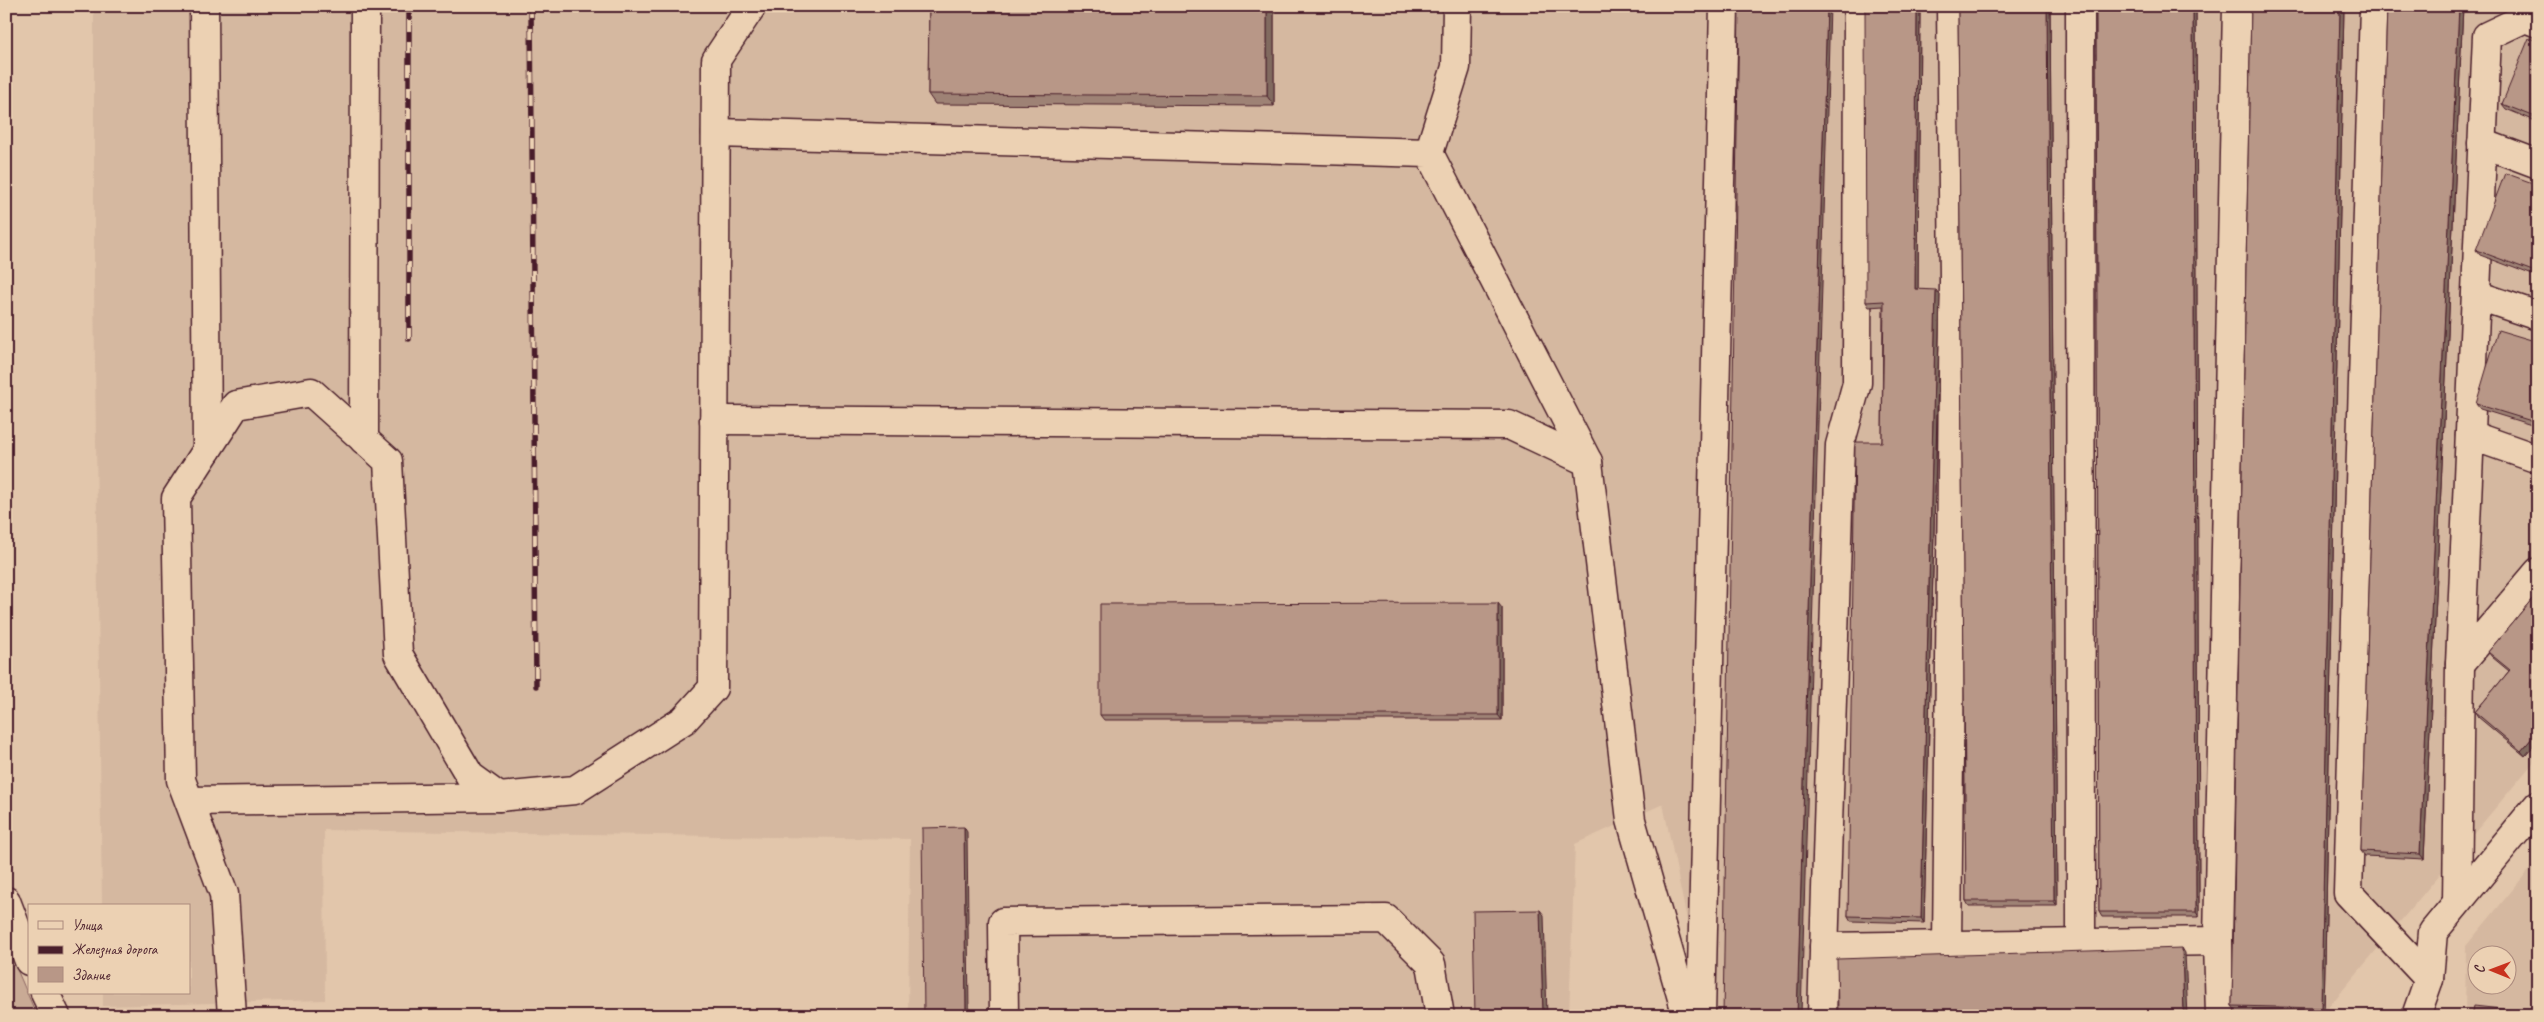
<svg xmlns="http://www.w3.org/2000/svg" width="2544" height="1022" viewBox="0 0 2544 1022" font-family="Caveat,sans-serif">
<rect width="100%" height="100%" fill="#e2c6ab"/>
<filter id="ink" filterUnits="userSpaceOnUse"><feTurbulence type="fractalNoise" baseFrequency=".02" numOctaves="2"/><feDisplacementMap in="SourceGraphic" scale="10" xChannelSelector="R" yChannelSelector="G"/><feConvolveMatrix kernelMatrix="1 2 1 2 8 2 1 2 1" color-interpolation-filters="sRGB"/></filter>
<g filter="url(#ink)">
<!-- built -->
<g fill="#d5b8a0" fill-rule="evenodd">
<path d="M 94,6 L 2538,6 L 2538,757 L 2321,1016 L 1707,1016 L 1663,804 L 1575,844 L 1569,1016 L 908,1016 L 910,839 L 324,830 L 325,1000 L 103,1006 L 103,993 L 189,993 L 189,906 L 102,906 L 94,285 Z"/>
<path d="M 2538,859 L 2538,1016 L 2465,1016 L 2466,946 ZM 2476,954 L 2506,954 L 2506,984 L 2476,984 Z"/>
</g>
<!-- green -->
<path fill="#c9aa95" stroke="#8a6460" d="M 6,944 L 37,1016 L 6,1016 Z"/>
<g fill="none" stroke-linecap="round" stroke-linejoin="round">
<defs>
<g id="minor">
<path d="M 204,6 L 207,450"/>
<path d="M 2080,6 L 2081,943"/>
<path d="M 2374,6 L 2348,893 L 2429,979"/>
<path d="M 716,133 L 1429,153 L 1588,462"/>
<path d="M 2482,143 L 2538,164"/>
<path d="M 1429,153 L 1456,67 L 1457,6"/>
<path d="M 2476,295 L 2538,316"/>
<path d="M 714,420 L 1509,425 L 1588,462 L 1631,820 L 1687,1016"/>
<path d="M 2470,435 L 2538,459"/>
<path d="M 364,440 L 365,6"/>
<path d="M 2460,664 L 2538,572"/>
<path d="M 499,797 L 575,790 L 684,720 L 713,688 L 716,60 L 752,6"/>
<path d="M 189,801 L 499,797 L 470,776 L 398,654 L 388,461 L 311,392 L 236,405 L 176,498 L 181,780 L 224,894 L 232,1016"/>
<path d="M 6,901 L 29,961"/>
<path d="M 2457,902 L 2460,664 L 2487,36 L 2525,18 L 2538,23"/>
<path d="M 2218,941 L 2220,1016"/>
<path d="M 1947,945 L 1954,281 L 1951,6"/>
<path d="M 1824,947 L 2218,941 L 2237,6"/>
<path d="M 45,993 L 56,1016"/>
<path d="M 1004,1016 L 1003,922 L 1386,919 L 1431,964 L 1440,1016"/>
<path d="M 1701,1016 L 1724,6"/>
<path d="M 1822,1016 L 1840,445 L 1857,383 L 1858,6"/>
<path d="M 2416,1016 L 2429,979 L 2433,932 L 2538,805"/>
</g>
</defs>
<!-- minor casing -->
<use href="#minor" stroke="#4a1f2b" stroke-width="31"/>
<!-- minor -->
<use href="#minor" stroke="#ecd1b3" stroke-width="28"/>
<defs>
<g id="rail">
<path d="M 531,6 L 536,686"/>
<path d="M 409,339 L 409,6"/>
</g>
</defs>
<!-- rail casing -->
<use href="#rail" stroke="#4a1f2b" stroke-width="5.5"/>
<!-- rail -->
<use href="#rail" stroke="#ecd1b3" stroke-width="4" stroke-dasharray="11" stroke-linecap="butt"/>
</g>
<!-- wall -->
<g fill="#9e8274" stroke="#4a1f2b">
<path d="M 929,6 L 1274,6 L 1274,106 L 935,104 L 928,94 Z"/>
<path d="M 1920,6 L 1918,289 L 1940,295 L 1924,923 L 1851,921 L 1848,916 L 1882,442 L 1883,306 L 1869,307 L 1866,302 Z"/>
<path d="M 1958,6 L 2050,6 L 2057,906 L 1969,906 L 1966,901 Z"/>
<path d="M 2096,6 L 2196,6 L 2199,917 L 2102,917 L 2099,912 Z"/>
<path d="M 2251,6 L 2344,6 L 2324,1013 L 2236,1011 L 2232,1006 Z"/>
<path d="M 2387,6 L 2463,6 L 2424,859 L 2365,856 L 2361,851 Z"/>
<path d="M 2538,41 L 2538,122 L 2506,109 L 2502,104 Z"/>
<path d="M 2538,185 L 2538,277 L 2480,255 L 2476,250 Z"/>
<path d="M 2538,342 L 2538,427 L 2480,409 L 2476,404 Z"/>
<path d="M 2538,592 L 2538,741 L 2525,756 L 2478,717 L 2475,712 L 2509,671 L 2492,657 L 2488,652 Z"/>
<path d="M 1502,608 L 1502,720 L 1104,720 L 1100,715 Z"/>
</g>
<!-- shaded-wall -->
<g fill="#816a5e" stroke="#4a1f2b">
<path d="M 1267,6 L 1274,6 L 1274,106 L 1267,96 Z"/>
<path d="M 1827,6 L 1830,6 L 1801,1016 L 1797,1016 Z"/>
<path d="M 1917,6 L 1920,6 L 1918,294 L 1915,289 Z"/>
<path d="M 2047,6 L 2050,6 L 2057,906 L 2054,901 Z"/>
<path d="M 2193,6 L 2196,6 L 2199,917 L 2196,912 Z"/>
<path d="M 2340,6 L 2344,6 L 2324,1013 L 2321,1008 Z"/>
<path d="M 2459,6 L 2463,6 L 2424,859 L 2420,854 Z"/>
<path d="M 1936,290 L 1940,295 L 1924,923 L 1921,918 Z"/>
<path d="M 1498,603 L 1502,608 L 1502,720 L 1498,715 Z"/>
<path d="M 2538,731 L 2538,741 L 2525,756 L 2521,751 Z"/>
<path d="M 964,827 L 967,832 L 969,1016 L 966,1016 Z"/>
<path d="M 1540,910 L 1544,915 L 1547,1016 L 1543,1016 Z"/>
<path d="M 2182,948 L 2185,953 L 2188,1016 L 2184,1016 Z"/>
</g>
<!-- building -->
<g fill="#b89787" stroke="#4a1f2b">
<path d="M 929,6 L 1267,6 L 1267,96 L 928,94 Z"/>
<path d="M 1739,6 L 1827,6 L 1797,1016 L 1723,1016 Z"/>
<path d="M 1865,6 L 1917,6 L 1915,289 L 1936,290 L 1921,918 L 1848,916 L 1855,442 L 1882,442 L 1884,301 L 1866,302 Z"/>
<path d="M 1958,6 L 2047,6 L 2054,901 L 1966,901 Z"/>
<path d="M 2096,6 L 2193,6 L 2196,912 L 2099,912 Z"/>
<path d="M 2251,6 L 2340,6 L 2321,1008 L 2232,1006 Z"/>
<path d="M 2387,6 L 2459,6 L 2420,854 L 2361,851 Z"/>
<path d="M 2529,38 L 2538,41 L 2538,118 L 2502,104 Z"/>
<path d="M 2505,173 L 2538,185 L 2538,273 L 2476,250 Z"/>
<path d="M 2498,330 L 2538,342 L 2538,423 L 2476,404 Z"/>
<path d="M 2538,592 L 2538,731 L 2521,751 L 2475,712 L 2510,670 L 2488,652 Z"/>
<path d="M 1498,603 L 1498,715 L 1100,715 L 1100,604 Z"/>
<path d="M 964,827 L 966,1016 L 924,1016 L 922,828 Z"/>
<path d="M 1540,910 L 1543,1016 L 1475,1016 L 1473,911 Z"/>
<path d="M 2182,948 L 2184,1016 L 1838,1016 L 1837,959 Z"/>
<path d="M 2474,1006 L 2538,1013 L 2538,1016 L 2472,1016 Z"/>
</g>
</g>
<!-- margin -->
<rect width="2544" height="1022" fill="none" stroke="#ecd1b3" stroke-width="25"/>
<rect x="12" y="12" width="2519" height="997" fill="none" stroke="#4a1f2b" stroke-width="2" filter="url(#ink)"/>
<!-- legend -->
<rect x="28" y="904" width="162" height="90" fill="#ecd1b3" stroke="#ab8a7d"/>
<rect x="38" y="921" width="25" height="8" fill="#ecd1b3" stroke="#ab8a7d"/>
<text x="72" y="930" font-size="15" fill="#4a1f2b">Улица</text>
<rect x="38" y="946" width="25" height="8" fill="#4a1f2b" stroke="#ab8a7d"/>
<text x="72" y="954" font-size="15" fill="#4a1f2b">Железная дорога</text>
<rect x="38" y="967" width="25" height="15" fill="#b89787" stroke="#ab8a7d"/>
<text x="72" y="980" font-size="15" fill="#4a1f2b">Здание</text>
<!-- north arrow -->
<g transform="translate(2492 970) rotate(271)"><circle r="24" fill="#ecd1b3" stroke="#ab8a7d"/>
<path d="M0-4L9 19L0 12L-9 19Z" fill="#c8321e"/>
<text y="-8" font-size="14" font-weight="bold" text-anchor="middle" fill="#4a1f2b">С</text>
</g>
</svg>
